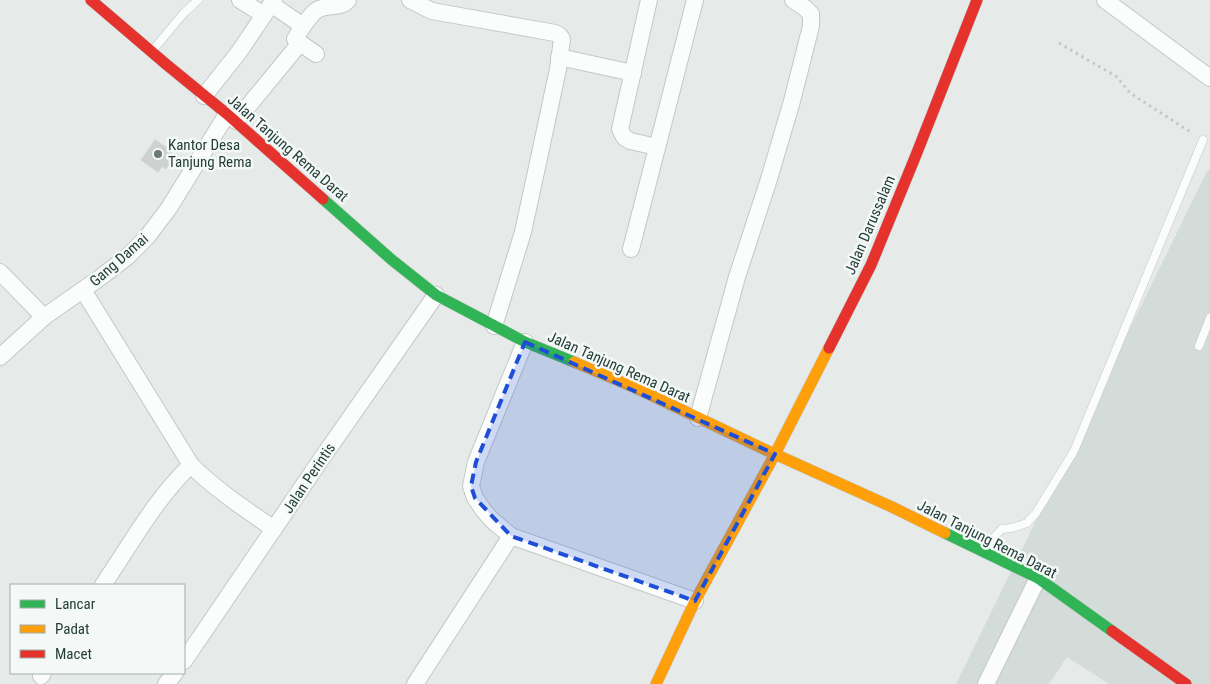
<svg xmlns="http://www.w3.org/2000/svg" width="1210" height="684" viewBox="0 0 1210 684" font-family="'Roboto Condensed',sans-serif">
<rect width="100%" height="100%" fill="#e6ebe9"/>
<!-- built -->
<path fill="#d4dcd9" d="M 1208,169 L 1210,170 L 1210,684 L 1109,684 L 1067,657 L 1049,684 L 956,684 Z"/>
<!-- building -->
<path fill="#cdd2d0" stroke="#ced4d2" d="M 155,140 L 172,151 L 169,156 L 173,159 L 166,169 L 162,166 L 158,172 L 141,160 Z"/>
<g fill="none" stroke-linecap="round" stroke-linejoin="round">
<defs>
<g id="lane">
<path d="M 152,51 L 184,13 L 198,0"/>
<path d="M 1199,346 L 1210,318"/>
<path d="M 987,551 L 996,535 L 1002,529 L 1012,528 L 1027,523 L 1036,513 L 1074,451 L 1203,140"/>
</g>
<g id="street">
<path d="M 240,0 L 264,15"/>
<path d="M 410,0 L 432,11 L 555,33 L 559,35 L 562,39 L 558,69 L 545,130 L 523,232 L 494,326"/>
<path d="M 649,0 L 620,129 L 624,137 L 630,141 L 657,147"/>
<path d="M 1105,0 L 1210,78"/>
<path d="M 303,26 C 307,21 311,14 317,10 C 326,4 341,9 348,0"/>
<path d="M 300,43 L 316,54"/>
<path d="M 559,57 L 633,73"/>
<path d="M 204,96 L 239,52 L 274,0"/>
<path d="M 236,121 L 300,43 L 295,39 L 303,26 L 271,4"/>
<path d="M 631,249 L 695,0"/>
<path d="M 0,272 L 44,317"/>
<path d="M 83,290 L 191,465 C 216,490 245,509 274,529"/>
<path d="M 0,357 L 44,317 L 101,277 L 127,257 L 147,237 L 169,208 L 227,114"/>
<path d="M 698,418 L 737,277 L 769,179 L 792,101 L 811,26 L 811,14 L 805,8 L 793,0"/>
<path d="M 511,536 L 695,601"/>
<path d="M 103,585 C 131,544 155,499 191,465"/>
<path d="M 184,661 L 322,458 L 436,295"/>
<path d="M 41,676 L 43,673"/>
<path d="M 166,684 L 175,673"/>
<path d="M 415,684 L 511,536 L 493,521 L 484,511 L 475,498 L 471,486 L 476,462 L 525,342"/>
<path d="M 986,684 L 1038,578"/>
</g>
<g id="fast">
<path d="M 323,199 L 392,260 L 436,295 L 525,342 L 574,362"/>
<path d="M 945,533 L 1038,578 L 1112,631"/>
</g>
<g id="slow">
<path d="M 574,362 L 636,388 L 766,450 L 892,507 L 945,533"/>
<path d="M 656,684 L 695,601 L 775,454 L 829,348"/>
</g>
<g id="jam">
<path d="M 91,0 L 167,65 L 227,114 L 323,199"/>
<path d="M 829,348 L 871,265 L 916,155 L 977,0"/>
<path d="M 1112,631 L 1186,684"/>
</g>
</defs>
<!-- lane casing -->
<use href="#lane" stroke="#c3c8c6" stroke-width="9"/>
<!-- street casing -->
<use href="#street" stroke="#c3c8c6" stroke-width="18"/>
<!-- fast casing -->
<use href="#fast" stroke="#c1c8c6" stroke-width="12"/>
<!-- slow casing -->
<use href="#slow" stroke="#c1c8c6" stroke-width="12"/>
<!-- jam casing -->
<use href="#jam" stroke="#c1c8c6" stroke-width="12"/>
<!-- path -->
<path stroke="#c2cac9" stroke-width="3" stroke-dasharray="2.5 4" stroke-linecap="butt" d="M 1059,43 L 1117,77 L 1130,93 L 1192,133"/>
<!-- lane -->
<use href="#lane" stroke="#fbfcfc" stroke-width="8"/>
<!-- street -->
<use href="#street" stroke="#fbfcfc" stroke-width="16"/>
<!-- fast -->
<use href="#fast" stroke="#30b455" stroke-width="11"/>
<!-- slow -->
<use href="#slow" stroke="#ff9f0a" stroke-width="11"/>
<!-- jam -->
<use href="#jam" stroke="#e5322d" stroke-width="11"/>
</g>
<!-- marked area -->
<path fill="#1d4ed8" fill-opacity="0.2" stroke="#1d4ed8" stroke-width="4" stroke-dasharray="10 6" stroke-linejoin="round" d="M 525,342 L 775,454 L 695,601 L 511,536 L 475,498 L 471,486 L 476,462 Z"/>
<!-- markers -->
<circle fill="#687b77" stroke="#f4f9f7" stroke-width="2" cx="158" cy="154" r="5"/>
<g text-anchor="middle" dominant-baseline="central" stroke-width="5" stroke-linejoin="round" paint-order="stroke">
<!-- poi labels -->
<g font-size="15" fill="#243e39" stroke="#f4f9f7" text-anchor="start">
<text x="168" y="145">Kantor Desa<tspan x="168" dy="17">Tanjung Rema</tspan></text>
</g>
<!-- street labels -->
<g font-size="15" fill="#243e39" stroke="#f4f9f7">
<text transform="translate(288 148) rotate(41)">Jalan Tanjung Rema Darat</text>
<text transform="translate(870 225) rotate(-67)">Jalan Darussalam</text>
<text transform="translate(119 260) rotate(-41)">Gang Damai</text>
<text transform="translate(619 367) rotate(24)">Jalan Tanjung Rema Darat</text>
<text transform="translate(309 478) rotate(-56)">Jalan Perintis</text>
<text transform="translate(987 539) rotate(27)">Jalan Tanjung Rema Darat</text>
</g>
</g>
<!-- legend -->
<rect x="10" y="584" width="175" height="90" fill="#f4f9f7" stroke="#a1aeab"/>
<rect x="20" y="600" width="25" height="8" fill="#30b455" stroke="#a1aeab"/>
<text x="55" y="609" font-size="15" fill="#243e39">Lancar</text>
<rect x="20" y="625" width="25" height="8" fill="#ff9f0a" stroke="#a1aeab"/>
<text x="55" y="634" font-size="15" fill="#243e39">Padat</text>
<rect x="20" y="650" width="25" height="8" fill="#e5322d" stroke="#a1aeab"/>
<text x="55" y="659" font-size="15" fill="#243e39">Macet</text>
</svg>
